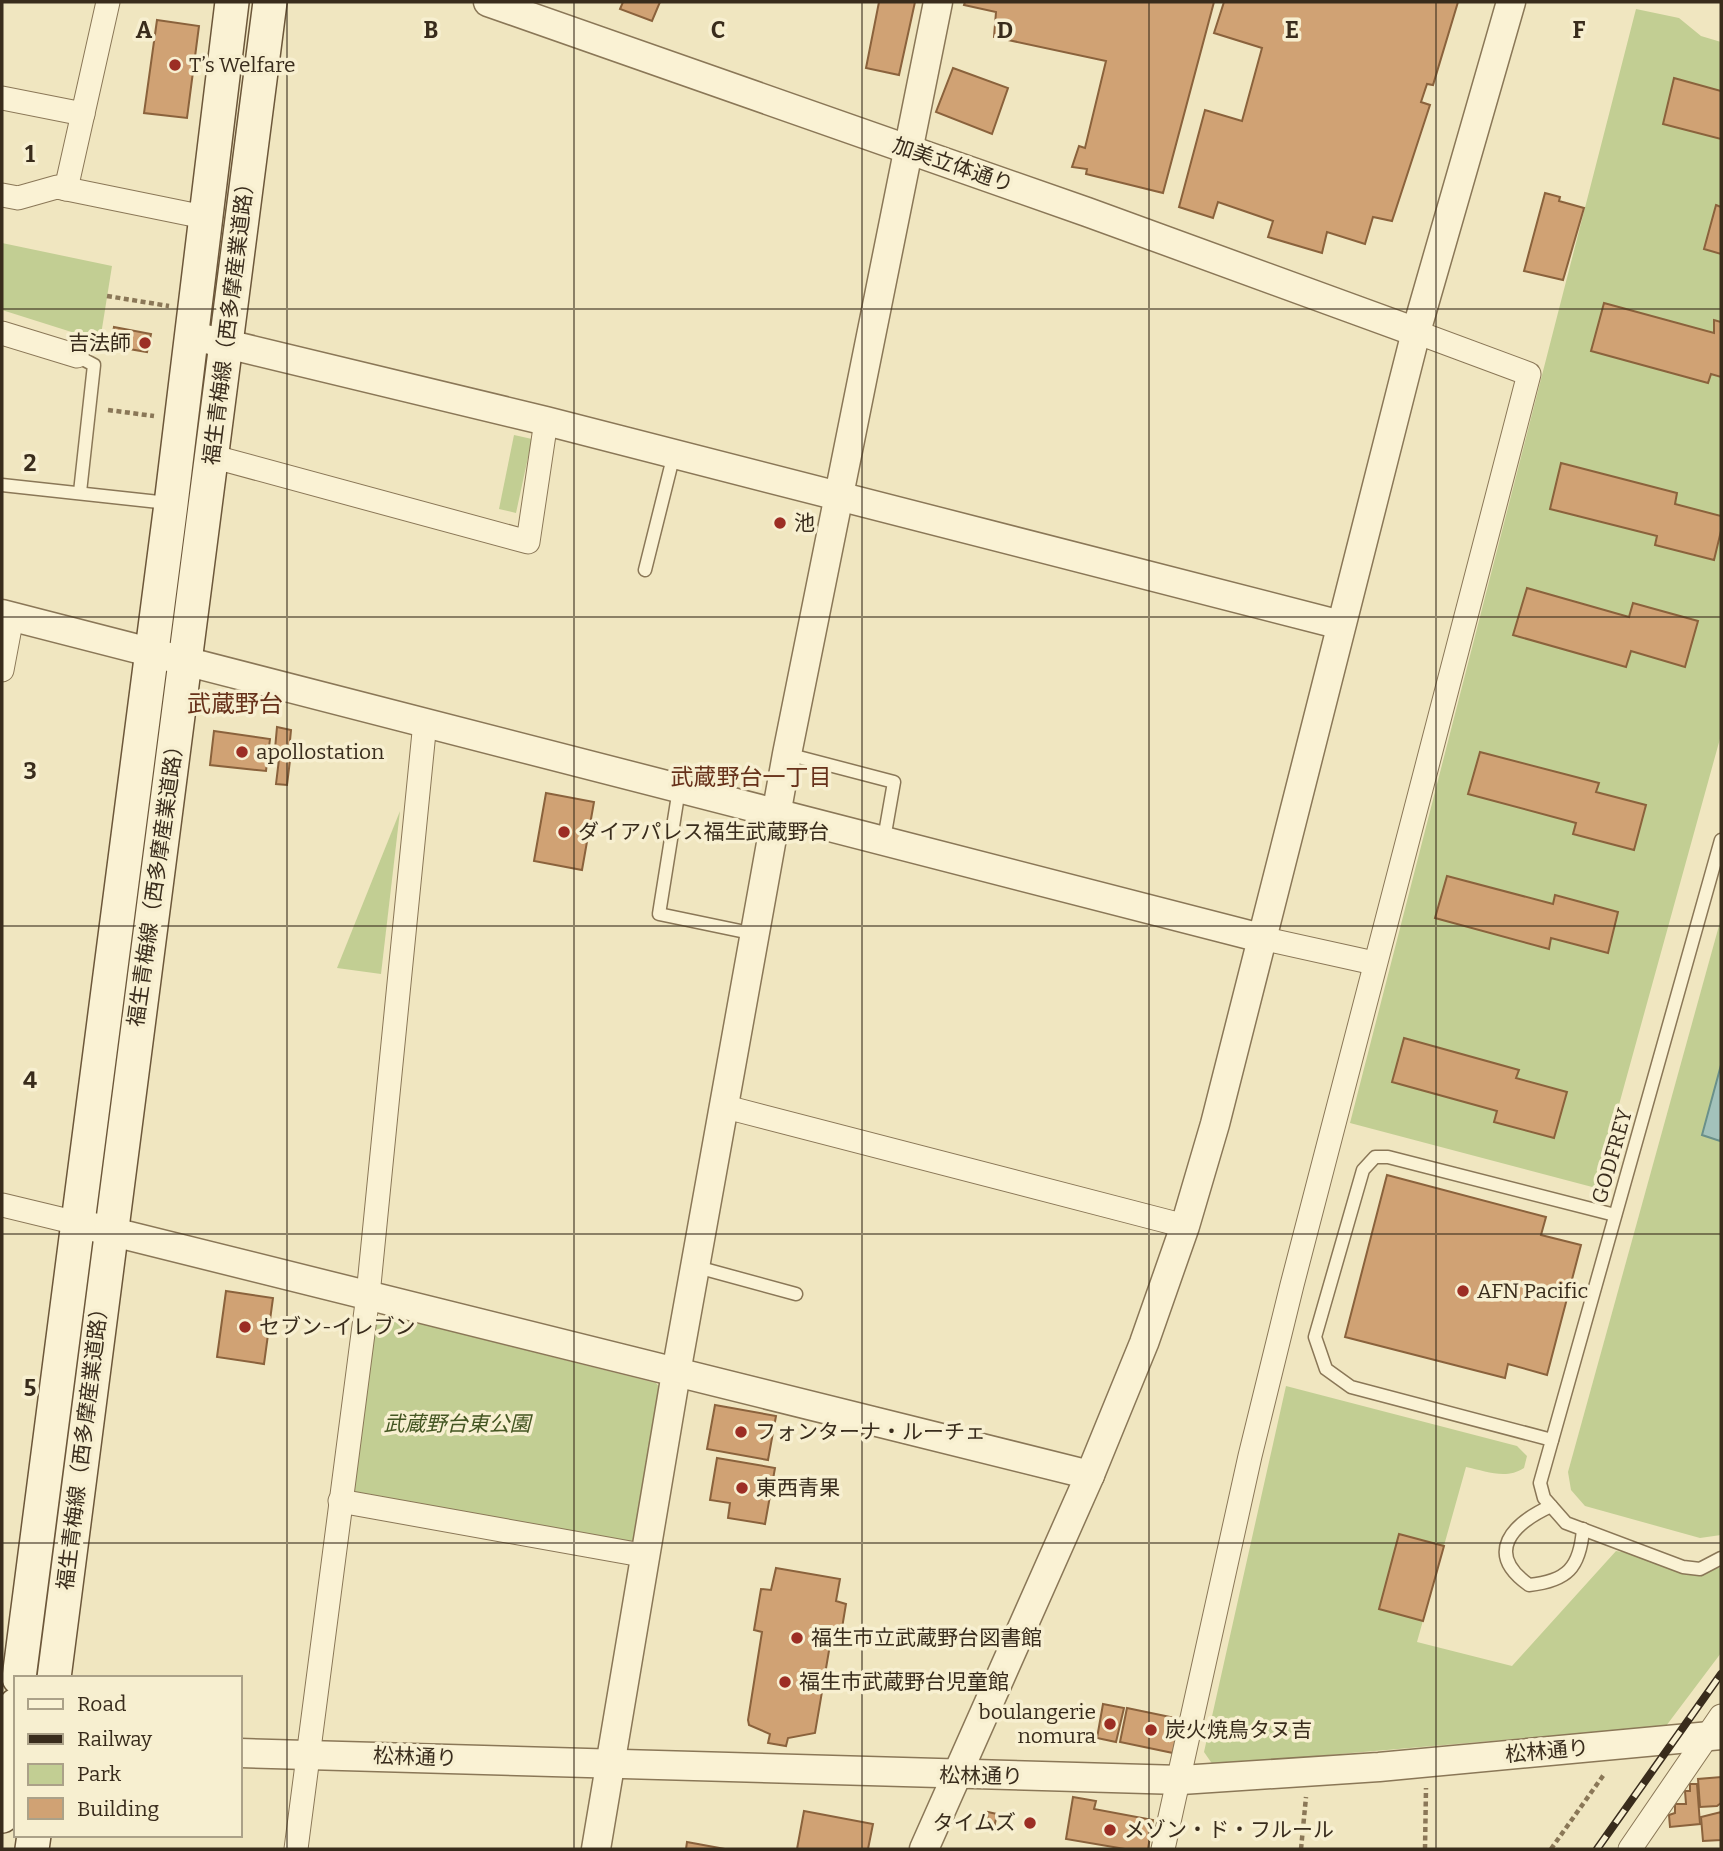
<svg xmlns="http://www.w3.org/2000/svg" width="1723" height="1851" viewBox="0 0 1723 1851" font-family="Bitter,'Noto Sans JP',serif">
<rect width="100%" height="100%" fill="#f0e6c0"/>
<!-- green -->
<g fill="#c2ce93">
<path d="M 1636,9 L 1679,18 L 1701,36 L 1721,42 L 1721,735 L 1596,1188 L 1350,1123 Z"/>
<path d="M 2,243 L 112,266 L 100,341 L 2,310 Z"/>
<path d="M 514,435 L 532,439 L 516,513 L 499,509 Z"/>
<path d="M 400,811 L 381,974 L 337,968 Z"/>
<path d="M 1720,922 L 1721,1535 L 1700,1538 L 1585,1506 L 1571,1490 L 1568,1472 Z"/>
<path d="M 386,1315 L 656,1383 L 661,1389 L 640,1538 L 630,1545 L 359,1496 L 352,1487 L 376,1324 Z"/>
<path d="M 1286,1386 L 1517,1446 L 1527,1456 L 1524,1468 C 1506,1480 1486,1471 1466,1467 L 1417,1642 L 1512,1666 L 1616,1551 L 1721,1568 L 1721,1653 L 1666,1726 L 1213,1765 L 1204,1752 Z"/>
</g>
<!-- water -->
<path fill="#a3c2bb" stroke="#6a908a" stroke-width="2" d="M 1721,1065 L 1721,1137 L 1720,1141 L 1702,1135 Z"/>
<!-- building -->
<g fill="#d0a274" stroke="#8a623c" stroke-width="2">
<path d="M 623,2 L 660,2 L 652,21 L 620,9 Z"/>
<path d="M 879,2 L 915,2 L 899,75 L 866,68 Z"/>
<path d="M 965,2 L 1214,2 L 1163,193 L 1086,174 L 1087,169 L 1072,167 L 1079,146 L 1085,148 L 1106,61 L 994,37 L 996,12 L 964,5 Z"/>
<path d="M 1224,2 L 1458,2 L 1433,85 L 1427,84 L 1421,102 L 1430,105 L 1392,221 L 1373,217 L 1365,244 L 1327,232 L 1322,253 L 1268,237 L 1273,221 L 1218,202 L 1213,218 L 1179,207 L 1205,110 L 1242,121 L 1262,48 L 1214,33 Z"/>
<path d="M 157,20 L 199,26 L 187,118 L 144,113 Z"/>
<path d="M 953,68 L 1008,88 L 992,134 L 936,112 Z"/>
<path d="M 1674,78 L 1721,91 L 1721,139 L 1663,124 Z"/>
<path d="M 1545,193 L 1560,197 L 1559,201 L 1584,208 L 1563,280 L 1524,271 Z"/>
<path d="M 1716,205 L 1721,207 L 1721,254 L 1704,249 Z"/>
<path d="M 1604,303 L 1714,333 L 1714,320 L 1721,322 L 1721,377 L 1711,374 L 1708,383 L 1591,351 Z"/>
<path d="M 114,327 L 151,334 L 147,352 L 111,346 Z"/>
<path d="M 1561,463 L 1677,493 L 1675,504 L 1721,516 L 1721,531 L 1714,560 L 1655,545 L 1657,536 L 1550,509 Z"/>
<path d="M 1527,588 L 1629,617 L 1633,603 L 1698,621 L 1685,667 L 1631,651 L 1626,667 L 1513,635 Z"/>
<path d="M 277,727 L 291,730 L 289,751 L 275,749 Z"/>
<path d="M 214,731 L 270,739 L 266,771 L 210,765 Z"/>
<path d="M 280,751 L 291,752 L 287,785 L 276,784 Z"/>
<path d="M 1480,752 L 1599,783 L 1596,792 L 1646,805 L 1634,850 L 1573,834 L 1576,823 L 1468,794 Z"/>
<path d="M 546,793 L 594,802 L 582,870 L 534,861 Z"/>
<path d="M 1447,876 L 1553,904 L 1555,895 L 1618,912 L 1608,953 L 1551,938 L 1549,949 L 1435,918 Z"/>
<path d="M 1404,1038 L 1519,1070 L 1516,1078 L 1567,1092 L 1554,1138 L 1494,1122 L 1497,1111 L 1392,1082 Z"/>
<path d="M 1387,1175 L 1546,1217 L 1541,1235 L 1581,1245 L 1547,1375 L 1508,1364 L 1505,1378 L 1345,1337 Z"/>
<path d="M 226,1291 L 273,1298 L 264,1364 L 217,1357 Z"/>
<path d="M 715,1405 L 776,1416 L 768,1460 L 707,1449 Z"/>
<path d="M 717,1458 L 775,1468 L 765,1524 L 728,1518 L 730,1503 L 710,1500 Z"/>
<path d="M 1399,1534 L 1444,1546 L 1423,1621 L 1379,1609 Z"/>
<path d="M 776,1568 L 840,1579 L 836,1601 L 846,1604 L 842,1628 L 836,1627 L 836,1634 L 832,1633 L 815,1733 L 788,1738 L 786,1746 L 768,1743 L 770,1734 L 749,1725 L 748,1720 L 762,1632 L 754,1630 L 761,1589 L 771,1590 Z"/>
<path d="M 1103,1704 L 1124,1708 L 1116,1742 L 1097,1738 Z"/>
<path d="M 1127,1708 L 1180,1719 L 1173,1753 L 1120,1742 Z"/>
<path d="M 1721,1777 L 1721,1803 L 1717,1806 L 1700,1807 L 1698,1779 Z"/>
<path d="M 1690,1784 L 1697,1784 L 1700,1824 L 1670,1827 L 1669,1815 L 1675,1813 L 1675,1804 L 1686,1804 L 1685,1791 L 1690,1791 Z"/>
<path d="M 1073,1797 L 1096,1801 L 1094,1809 L 1153,1820 L 1148,1849 L 1125,1849 L 1066,1839 Z"/>
<path d="M 804,1811 L 873,1824 L 868,1849 L 797,1849 Z"/>
<path d="M 988,1812 L 997,1814 L 994,1828 L 986,1826 Z"/>
<path d="M 1721,1812 L 1721,1840 L 1703,1841 L 1701,1817 Z"/>
<path d="M 687,1842 L 725,1849 L 686,1849 Z"/>
</g>
<g fill="none" stroke-linecap="round" stroke-linejoin="round">
<defs>
<g id="service">
<path d="M 77,356 L 94,365 L 80,492"/>
<path d="M 2,485 L 168,503"/>
<path d="M 645,570 L 674,454"/>
<path d="M 787,754 L 894,782 L 884,839"/>
<path d="M 679,789 L 659,914 L 755,934"/>
<path d="M 1721,840 L 1540,1483 L 1544,1498 L 1566,1523 L 1683,1567 L 1700,1569 L 1721,1558"/>
<path d="M 697,1267 L 796,1294"/>
<path d="M 1552,1440 L 1351,1387 L 1326,1369 L 1315,1337 L 1363,1170 L 1375,1157 L 1388,1157 L 1615,1215"/>
<path d="M 1551,1506 C 1512,1524 1484,1553 1529,1585 C 1567,1581 1580,1568 1583,1529"/>
</g>
<g id="minor">
<path d="M 2,98 L 83,114"/>
<path d="M 66,189 L 108,2"/>
<path d="M 2,195 L 18,198 L 57,187 L 204,217"/>
<path d="M 2,333 L 77,356"/>
<path d="M 211,456 L 528,542 L 546,421"/>
<path d="M 2,670 L 12,617"/>
<path d="M 1261,938 L 1374,963"/>
<path d="M 726,1107 L 1185,1226"/>
<path d="M 2,1205 L 77,1223"/>
<path d="M 340,1501 L 647,1556"/>
<path d="M 296,1849 L 368,1295 L 425,722"/>
<path d="M 1163,1849 L 1250,1456 L 1292,1285 L 1529,374 L 1416,332"/>
<path d="M 1630,1849 L 1721,1716"/>
</g>
<g id="tertiary">
<path d="M 488,2 L 1087,212 L 1416,332"/>
<path d="M 206,339 L 546,421 L 1341,625"/>
<path d="M 2,614 L 1261,938"/>
<path d="M 77,1223 L 1090,1475"/>
<path d="M 240,1753 L 1181,1780 L 1379,1767 L 1721,1735"/>
<path d="M 596,1849 L 676,1373 L 787,754 L 938,2"/>
<path d="M 924,1849 L 1090,1475 L 1144,1343 L 1185,1226 L 1215,1124 L 1416,332 L 1511,2"/>
</g>
<g id="secondary">
<path d="M 19,1678 L 171,504 L 232,2"/>
<path d="M 54,1678 L 270,2"/>
<path d="M 2,1816 L 16,1705"/>
<path d="M 32,1849 L 34,1835"/>
</g>
</defs>
<!-- service casing -->
<use href="#service" stroke="#8a7757" stroke-width="15"/>
<!-- minor casing -->
<use href="#minor" stroke="#8a7757" stroke-width="25"/>
<!-- tertiary casing -->
<use href="#tertiary" stroke="#8a7757" stroke-width="31"/>
<!-- secondary casing -->
<use href="#secondary" stroke="#6c573a" stroke-width="36"/>
<!-- path -->
<g stroke="#8a7757" stroke-width="4.5" stroke-dasharray="5 3.5" stroke-linecap="butt">
<path d="M 107,296 L 169,306"/>
<path d="M 108,410 L 154,416"/>
<path d="M 1301,1849 L 1306,1797"/>
<path d="M 1425,1849 L 1426,1788"/>
<path d="M 1551,1849 L 1605,1773"/>
</g>
<!-- service -->
<use href="#service" stroke="#faf2d4" stroke-width="12"/>
<!-- minor -->
<use href="#minor" stroke="#faf2d4" stroke-width="23"/>
<!-- tertiary -->
<use href="#tertiary" stroke="#faf2d4" stroke-width="28"/>
<!-- secondary -->
<use href="#secondary" stroke="#faf2d4" stroke-width="33"/>
<defs>
<path id="rail" d="M 1597,1849 L 1721,1674"/>
</defs>
<!-- rail casing -->
<use href="#rail" stroke="#392c1c" stroke-width="8"/>
<!-- rail -->
<use href="#rail" stroke="#f7efd0" stroke-width="5" stroke-dasharray="16" stroke-linecap="butt"/>
</g>
<!-- grid -->
<path fill="none" stroke="#392c1c" stroke-width="2" stroke-opacity="0.55" d="M 287,2 L 287,1849M 574,2 L 574,1849M 862,2 L 862,1849M 1149,2 L 1149,1849M 1436,2 L 1436,1849M 2,309 L 1721,309M 2,617 L 1721,617M 2,926 L 1721,926M 2,1234 L 1721,1234M 2,1543 L 1721,1543"/>
<!-- markers -->
<g fill="#9c2e24" stroke="#f7efd0" stroke-width="2.5">
<circle cx="175" cy="65" r="7"/>
<circle cx="145" cy="343" r="7"/>
<circle cx="780" cy="523" r="7"/>
<circle cx="242" cy="752" r="7"/>
<circle cx="564" cy="832" r="7"/>
<circle cx="1463" cy="1291" r="7"/>
<circle cx="245" cy="1327" r="7"/>
<circle cx="741" cy="1432" r="7"/>
<circle cx="742" cy="1488" r="7"/>
<circle cx="797" cy="1638" r="7"/>
<circle cx="785" cy="1682" r="7"/>
<circle cx="1110" cy="1724" r="7"/>
<circle cx="1151" cy="1730" r="7"/>
<circle cx="1030" cy="1823" r="7"/>
<circle cx="1110" cy="1830" r="7"/>
</g>
<g text-anchor="middle" dominant-baseline="central" stroke-width="7" stroke-linejoin="round" paint-order="stroke">
<!-- poi labels -->
<g font-size="21" fill="#392c1c" stroke="#f7efd0" text-anchor="start">
<text x="189" y="65">T’s Welfare</text>
<text x="131" y="343" text-anchor="end">吉法師</text>
<text x="794" y="523">池</text>
<text x="256" y="752">apollostation</text>
<text x="578" y="832">ダイアパレス福生武蔵野台</text>
<text x="1477" y="1291">AFN Pacific</text>
<text x="259" y="1327">セブン-イレブン</text>
<text x="755" y="1432">フォンターナ・ルーチェ</text>
<text x="756" y="1488">東西青果</text>
<text x="811" y="1638">福生市立武蔵野台図書館</text>
<text x="799" y="1682">福生市武蔵野台児童館</text>
<text x="1096" y="1712" text-anchor="end">boulangerie<tspan x="1096" dy="24">nomura</tspan></text>
<text x="1165" y="1730">炭火焼鳥タヌ吉</text>
<text x="1016" y="1823" text-anchor="end">タイムズ</text>
<text x="1124" y="1830">メゾン・ド・フルール</text>
</g>
<!-- street labels -->
<g font-size="21" fill="#392c1c" stroke="#f7efd0">
<text transform="translate(953 165) rotate(19)">加美立体通り</text>
<text transform="translate(229 319) rotate(-83)">福生青梅線（西多摩産業道路）</text>
<text transform="translate(156 881) rotate(-82)">福生青梅線（西多摩産業道路）</text>
<text transform="translate(1612 1156) rotate(-74)">GODFREY</text>
<text transform="translate(83 1444) rotate(-83)">福生青梅線（西多摩産業道路）</text>
<text transform="translate(1547 1751) rotate(-5)">松林通り</text>
<text transform="translate(415 1757) rotate(2)">松林通り</text>
<text transform="translate(981 1776) rotate(1)">松林通り</text>
</g>
<!-- park labels -->
<g font-size="21" font-style="italic" fill="#445622" stroke="#f7efd0">
<text x="457" y="1424">武蔵野台東公園</text>
</g>
<!-- neighbourhood labels -->
<g font-size="23" fill="#67311a" stroke="#f7efd0">
<text x="751" y="777">武蔵野台一丁目</text>
</g>
<!-- quarter labels -->
<g font-size="24" fill="#67311a" stroke="#f7efd0">
<text x="235" y="704">武蔵野台</text>
</g>
</g>
<g font-size="23" text-anchor="middle" font-weight="bold" fill="#392c1c" stroke="#f7efd0" stroke-width="7" stroke-linejoin="round" paint-order="stroke">
<text x="144" y="38">A</text>
<text x="431" y="38">B</text>
<text x="718" y="38">C</text>
<text x="1005" y="38">D</text>
<text x="1292" y="38">E</text>
<text x="1579" y="38">F</text>
<text x="30" y="162">1</text>
<text x="30" y="471">2</text>
<text x="30" y="779">3</text>
<text x="30" y="1088">4</text>
<text x="30" y="1396">5</text>
</g>
<!-- border -->
<rect width="1723" height="1851" fill="none" stroke="#392c1c" stroke-width="7"/>
<!-- legend -->
<rect x="14" y="1676" width="228" height="161" fill="#f7efd0" stroke="#aba188" stroke-width="2"/>
<rect x="28" y="1699" width="35" height="10" fill="#faf2d4" stroke="#aba188" stroke-width="2"/>
<text x="77" y="1711" font-size="21" fill="#392c1c">Road</text>
<rect x="28" y="1734" width="35" height="10" fill="#392c1c" stroke="#aba188" stroke-width="2"/>
<text x="77" y="1746" font-size="21" fill="#392c1c">Railway</text>
<rect x="28" y="1764" width="35" height="21" fill="#c2ce93" stroke="#aba188" stroke-width="2"/>
<text x="77" y="1781" font-size="21" fill="#392c1c">Park</text>
<rect x="28" y="1798" width="35" height="21" fill="#d0a274" stroke="#aba188" stroke-width="2"/>
<text x="77" y="1816" font-size="21" fill="#392c1c">Building</text>
</svg>
